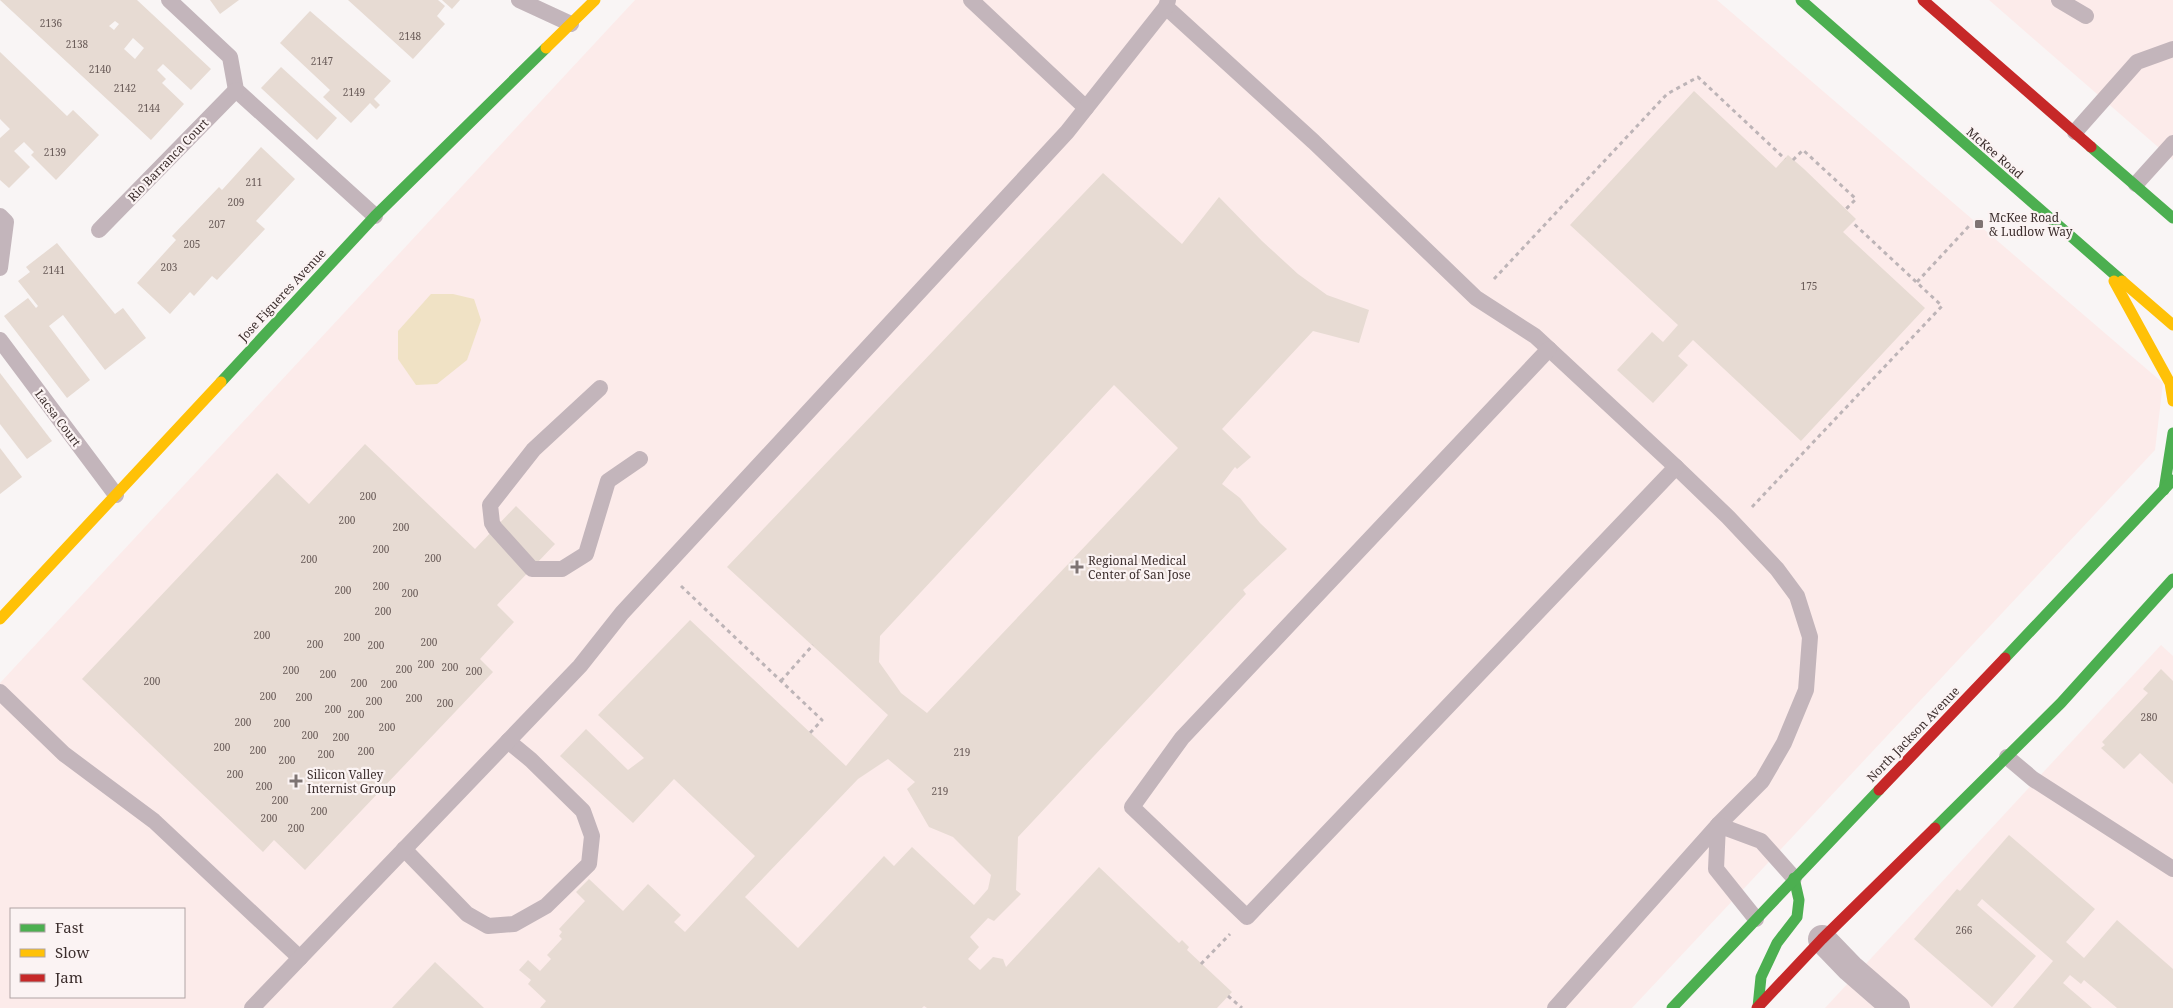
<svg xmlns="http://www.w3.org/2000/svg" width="2173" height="1008" viewBox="0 0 2173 1008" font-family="'Noto Serif',serif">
<rect width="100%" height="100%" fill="#f9f5f5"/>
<!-- built -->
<g fill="#fcebea" fill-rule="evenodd">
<path d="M 635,0 L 1717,0 L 2163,383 L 2155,450 L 1632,1008 L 0,1008 L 0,683 ZM 11,909 L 184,909 L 184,997 L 11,997 Z"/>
<path d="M 1989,0 L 2173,0 L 2173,160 Z"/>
<path d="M 2161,645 L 2173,656 L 2173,1008 L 1825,1008 Z"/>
</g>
<!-- green -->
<path fill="#f0e2c5" d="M 431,294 L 453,294 L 474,299 L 481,320 L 467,360 L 437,384 L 416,385 L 398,359 L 398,331 Z"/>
<!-- building -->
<g fill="#e7dbd3" fill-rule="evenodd">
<path d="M 0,0 L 137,0 L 211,69 L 191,90 L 163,64 L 157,70 L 166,79 L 162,83 L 184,104 L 151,140 ZM 115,21 L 119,24 L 114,30 L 109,26 ZM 133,38 L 144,48 L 135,59 L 124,49 Z"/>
<path d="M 210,0 L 239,0 L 220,14 Z"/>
<path d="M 348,0 L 438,0 L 445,6 L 437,16 L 445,24 L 413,59 Z"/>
<path d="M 442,0 L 460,0 L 452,9 Z"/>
<path d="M 310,11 L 391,81 L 374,99 L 380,105 L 376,109 L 370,103 L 351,123 L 323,97 L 330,90 L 280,43 Z"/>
<path d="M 0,52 L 67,116 L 73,110 L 99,135 L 56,180 L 31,155 L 34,152 L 24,142 L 14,151 L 30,167 L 9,188 L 0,180 L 0,138 L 10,129 L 0,119 Z"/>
<path d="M 281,67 L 337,118 L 317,140 L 261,88 Z"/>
<path d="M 1694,91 L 1776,168 L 1788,155 L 1804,169 L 1856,219 L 1843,232 L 1925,308 L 1801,441 L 1693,340 L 1678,356 L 1688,365 L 1653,403 L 1617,370 L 1652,332 L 1663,342 L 1678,325 L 1570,225 Z"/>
<path d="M 261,147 L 295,179 L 256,221 L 265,229 L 217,280 L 212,276 L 194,296 L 190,292 L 170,314 L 137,283 L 176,240 L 172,236 L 219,187 L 222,190 Z"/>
<path d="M 1103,173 L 1182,244 L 1219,197 L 1262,241 L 1298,274 L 1327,295 L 1369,310 L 1359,343 L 1313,331 L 1222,429 L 1251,457 L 1237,469 L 1235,467 L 1222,484 L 1240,498 L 1260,523 L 1287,549 L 1243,590 L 1246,594 L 1018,837 L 1016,890 L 1021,894 L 994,921 L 988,918 L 970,937 L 979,947 L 968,959 L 980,970 L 993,957 L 1003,959 L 1006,967 L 1099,867 L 1179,943 L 1182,940 L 1189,947 L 1187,950 L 1232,992 L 1217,1008 L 927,1008 L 924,1006 L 922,1008 L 540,1008 L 546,1001 L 528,984 L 531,980 L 519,970 L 528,960 L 540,971 L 551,959 L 547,955 L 562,939 L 559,936 L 562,932 L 559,929 L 585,901 L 576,892 L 589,879 L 623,911 L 648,884 L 681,915 L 674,922 L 685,932 L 755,856 L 674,779 L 633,823 L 560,756 L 586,729 L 628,770 L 644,758 L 598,715 L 690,620 L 846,766 L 888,715 L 727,567 ZM 1114,385 L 1178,448 L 927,713 L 901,693 L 879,662 L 880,636 ZM 888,759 L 915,782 L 907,789 L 929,827 L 953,837 L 991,875 L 988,889 L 974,905 L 912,847 L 894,866 L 884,856 L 798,948 L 745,897 L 858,779 Z"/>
<path d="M 57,243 L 115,314 L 123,308 L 146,338 L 105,370 L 63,315 L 49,326 L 90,380 L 67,398 L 4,316 L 28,298 L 36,308 L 38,306 L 18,281 L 30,272 L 26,267 Z"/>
<path d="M 0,373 L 52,441 L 27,459 L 0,424 Z"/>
<path d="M 365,444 L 475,549 L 516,506 L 555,544 L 497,605 L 514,622 L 480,659 L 493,672 L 305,870 L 274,840 L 263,852 L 82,679 L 277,473 L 309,504 Z"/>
<path d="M 0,448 L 22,477 L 0,494 Z"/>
<path d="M 2161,669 L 2173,681 L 2173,784 L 2140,753 L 2124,769 L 2101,748 L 2105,745 L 2102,742 L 2148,693 L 2143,689 Z"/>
<path d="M 2009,835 L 2095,909 L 2066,942 L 2084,958 L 2117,920 L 2173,969 L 2173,1008 L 2117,1008 L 2084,980 L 2081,984 L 2070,975 L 2063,983 L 2092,1008 L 2013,1008 L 2053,961 L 1982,899 L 1977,905 L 2036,956 L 1992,1007 L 1914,939 L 1957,889 L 1960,891 Z"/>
<path d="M 435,962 L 484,1008 L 392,1008 Z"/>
</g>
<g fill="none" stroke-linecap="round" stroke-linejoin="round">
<!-- path -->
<g stroke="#bdb4b7" stroke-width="3" stroke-dasharray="4 4" stroke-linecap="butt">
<path d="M 1793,160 L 1803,150 L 1856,199 L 1845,210"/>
<path d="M 1494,279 L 1667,94 L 1698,77 L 1785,159"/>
<path d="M 1917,282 L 1969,226"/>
<path d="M 1752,507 L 1942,306 L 1852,222"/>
<path d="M 681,586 L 822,720 L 810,733"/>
<path d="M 781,681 L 813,645"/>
<path d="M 1201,964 L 1230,934"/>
<path d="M 1228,996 L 1242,1008"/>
</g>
<!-- lane -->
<g stroke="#c3b5bb" stroke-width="16">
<path d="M 169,0 L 230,57 L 236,90 L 375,216"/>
<path d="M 519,0 L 571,24"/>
<path d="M 971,0 L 1086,108"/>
<path d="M 2059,0 L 2086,16"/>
<path d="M 1166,7 L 1314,142 L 1476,298 L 1535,336 L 1676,467 L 1728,517 L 1777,569 L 1797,596 L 1810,637 L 1806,690 L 1784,743 L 1762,781 L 1718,825 L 1555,1008"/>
<path d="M 2075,132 L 2137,62 L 2173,49"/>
<path d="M 2136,184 L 2173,143"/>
<path d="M 0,216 L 6,222 L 0,268"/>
<path d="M 99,230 L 236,90"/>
<path d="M 0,340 L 116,495"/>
<path d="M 1549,349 L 1182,738 L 1132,807 L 1247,917 L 1676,467"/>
<path d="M 600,388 L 534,449 L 490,505 L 492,523 L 495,528 L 532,569 L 562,569 L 586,554 L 608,481 L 640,459"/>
<path d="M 0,692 L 64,754 L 154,821 L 300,958"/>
<path d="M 2007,757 L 2033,779 L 2173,869"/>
<path d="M 404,849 L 467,914 L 488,926 L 514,924 L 546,906 L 589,864 L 592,836 L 583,811 L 531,760 L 508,741"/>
<path d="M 1756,919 L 1716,869 L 1718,825 L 1761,841 L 1794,878"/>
<path d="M 252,1008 L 580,666 L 622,613 L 1067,132 L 1166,7 L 1168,0"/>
</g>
<!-- street -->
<path stroke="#c3b5bb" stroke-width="28" d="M 1822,939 L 1850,968 L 1896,1008"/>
<!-- fast -->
<g stroke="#4caf50" stroke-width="11">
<path d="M 1801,0 L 2122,281"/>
<path d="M 2091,147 L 2173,218"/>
<path d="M 221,382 L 375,216 L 546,48"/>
<path d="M 2164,490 L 2173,433"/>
<path d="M 2005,658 L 2173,480"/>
<path d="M 1935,828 L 2061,703 L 2173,579"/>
<path d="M 1758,1007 L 1761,977 L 1777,943 L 1797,917 L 1799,900 L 1794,878"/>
<path d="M 1672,1008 L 1879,790"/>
</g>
<!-- slow -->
<g stroke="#ffc107" stroke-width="11">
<path d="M 546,48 L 595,0"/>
<path d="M 2114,281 L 2170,383 L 2173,401"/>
<path d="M 2122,281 L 2173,325"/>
<path d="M 0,619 L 221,382"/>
</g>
<!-- jam -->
<g stroke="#c62828" stroke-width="11">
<path d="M 1923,0 L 2091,147"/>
<path d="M 1879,790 L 2005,658"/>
<path d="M 1757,1008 L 1822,939 L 1935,828"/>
</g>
</g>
<!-- markers -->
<g fill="#7e7473" stroke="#fbf3f3" stroke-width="2">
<rect x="1974" y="219" width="10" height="10" rx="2.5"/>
<path d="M1074.5 559.5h5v5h5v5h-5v5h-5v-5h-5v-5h5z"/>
<path d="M293.5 773.5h5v5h5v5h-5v5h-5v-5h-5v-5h5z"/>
</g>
<g text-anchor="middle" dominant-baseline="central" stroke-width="4.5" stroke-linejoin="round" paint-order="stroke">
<!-- number labels -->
<g font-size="10" fill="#675956">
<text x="51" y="23">2136</text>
<text x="410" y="36">2148</text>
<text x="77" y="44">2138</text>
<text x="322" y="61">2147</text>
<text x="100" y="69">2140</text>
<text x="125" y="88">2142</text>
<text x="354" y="92">2149</text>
<text x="149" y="108">2144</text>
<text x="55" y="152">2139</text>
<text x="254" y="182">211</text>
<text x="236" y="202">209</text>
<text x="217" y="224">207</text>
<text x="192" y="244">205</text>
<text x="169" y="267">203</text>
<text x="54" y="270">2141</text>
<text x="1809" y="286">175</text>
<text x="368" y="496">200</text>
<text x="347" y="520">200</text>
<text x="401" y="527">200</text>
<text x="381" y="549">200</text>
<text x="433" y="558">200</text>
<text x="309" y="559">200</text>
<text x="381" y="586">200</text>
<text x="343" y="590">200</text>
<text x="410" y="593">200</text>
<text x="383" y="611">200</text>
<text x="262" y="635">200</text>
<text x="352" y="637">200</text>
<text x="429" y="642">200</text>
<text x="315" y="644">200</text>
<text x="376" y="645">200</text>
<text x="426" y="664">200</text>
<text x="450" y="667">200</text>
<text x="404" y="669">200</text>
<text x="291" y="670">200</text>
<text x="474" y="671">200</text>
<text x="328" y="674">200</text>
<text x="152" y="681">200</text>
<text x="359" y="683">200</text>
<text x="389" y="684">200</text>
<text x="268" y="696">200</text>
<text x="304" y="697">200</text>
<text x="414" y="698">200</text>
<text x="374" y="701">200</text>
<text x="445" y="703">200</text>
<text x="333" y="709">200</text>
<text x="356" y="714">200</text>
<text x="2149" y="717">280</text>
<text x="243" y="722">200</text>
<text x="282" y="723">200</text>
<text x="387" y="727">200</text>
<text x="310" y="735">200</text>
<text x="341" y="737">200</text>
<text x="222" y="747">200</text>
<text x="258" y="750">200</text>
<text x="366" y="751">200</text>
<text x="962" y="752">219</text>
<text x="326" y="754">200</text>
<text x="287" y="760">200</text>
<text x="235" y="774">200</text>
<text x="264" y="786">200</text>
<text x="940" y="791">219</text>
<text x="280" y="800">200</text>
<text x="319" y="811">200</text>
<text x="269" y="818">200</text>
<text x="296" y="828">200</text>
<text x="1964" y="930">266</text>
</g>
<!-- street labels -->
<g font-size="12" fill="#3c2e2d" stroke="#fbf3f3">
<text transform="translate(1995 153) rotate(41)">McKee Road</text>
<text transform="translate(168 160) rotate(-46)">Rio Barranca Court</text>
<text transform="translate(282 295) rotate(-47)">Jose Figueres Avenue</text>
<text transform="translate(58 418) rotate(53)">Lacsa Court</text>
<text transform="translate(1913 734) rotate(-46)">North Jackson Avenue</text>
</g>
<!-- poi labels -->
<g font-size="12" fill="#3c2e2d" stroke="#fbf3f3" text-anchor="start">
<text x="1989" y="217">McKee Road<tspan x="1989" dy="14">&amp; Ludlow Way</tspan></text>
<text x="1088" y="560">Regional Medical<tspan x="1088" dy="14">Center of San Jose</tspan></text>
<text x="307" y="774">Silicon Valley<tspan x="307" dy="14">Internist Group</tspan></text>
</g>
</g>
<!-- legend -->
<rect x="10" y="908" width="175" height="90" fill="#fbf3f3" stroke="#afa4a4"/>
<rect x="20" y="924" width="25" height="8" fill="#4caf50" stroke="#afa4a4"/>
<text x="55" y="933" font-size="15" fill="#3c2e2d">Fast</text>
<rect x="20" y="949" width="25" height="8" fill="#ffc107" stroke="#afa4a4"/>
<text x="55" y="958" font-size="15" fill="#3c2e2d">Slow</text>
<rect x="20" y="974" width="25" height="8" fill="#c62828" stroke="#afa4a4"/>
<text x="55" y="983" font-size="15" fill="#3c2e2d">Jam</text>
</svg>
